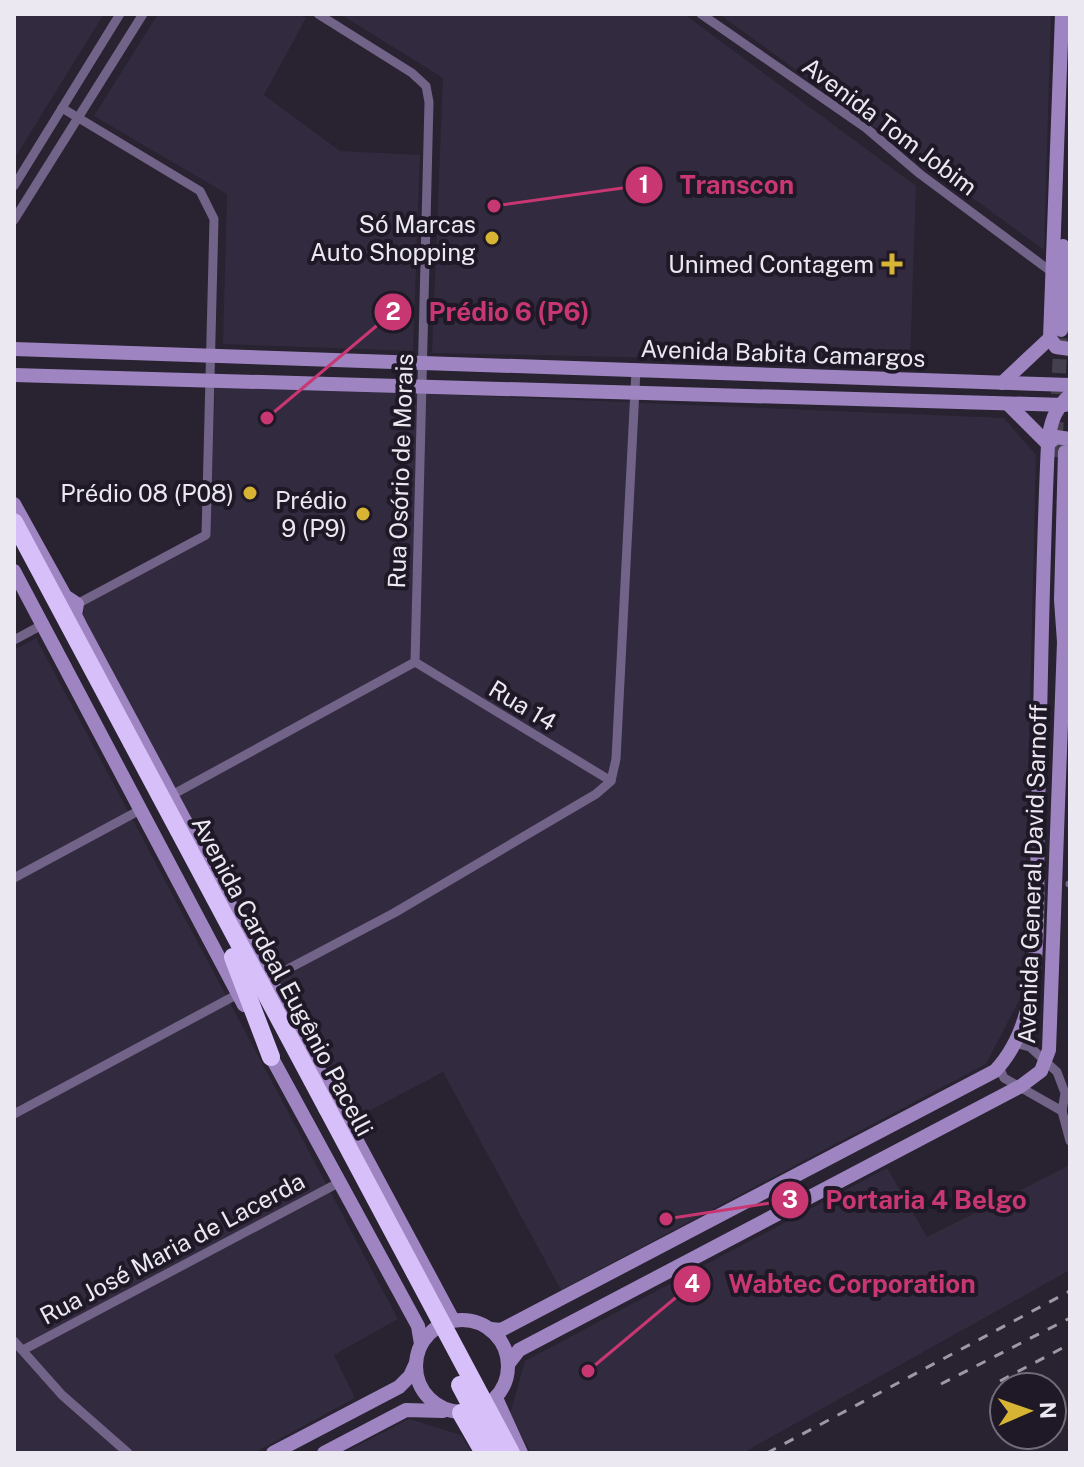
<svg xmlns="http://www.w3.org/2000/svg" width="1084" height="1467" viewBox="0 0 1084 1467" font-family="'Public Sans',sans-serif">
<rect width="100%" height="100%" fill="#282231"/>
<!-- built -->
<g fill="#322a3e">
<path d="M 14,14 L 104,14 L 14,159 Z"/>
<path d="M 158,14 L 300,14 L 306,18 L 264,95 L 340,151 L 420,155 L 413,351 L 223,344 L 227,194 L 94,116 Z"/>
<path d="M 340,14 L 684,14 L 916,186 L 910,363 L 432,353 L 443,78 Z"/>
<path d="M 719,14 L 1051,14 L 1044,250 Z"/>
<path d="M 215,385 L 1004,418 L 1036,455 L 1023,993 L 986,1064 L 561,1290 L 443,1072 L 352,1120 L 83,617 L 84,605 L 210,538 Z"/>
<path d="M 36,638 L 398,1319 L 334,1355 L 355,1398 L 254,1453 L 14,1453 L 14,650 Z"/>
<path d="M 1070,1165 L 1070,1270 L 743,1453 L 531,1453 L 510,1414 L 525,1361 L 887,1168 L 927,1237 Z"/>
<path d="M 409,1419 L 461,1435 L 472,1453 L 343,1453 Z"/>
</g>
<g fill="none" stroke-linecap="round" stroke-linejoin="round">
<!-- secondary-tunnel -->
<path stroke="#45404e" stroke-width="14" stroke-dasharray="14 7" stroke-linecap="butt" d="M 1055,457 L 1061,330"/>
<!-- pedestrian -->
<path stroke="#726388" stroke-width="7" d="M 1069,884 L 1070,884"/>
<!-- minor -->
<g stroke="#726388" stroke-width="9">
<path d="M 701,14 L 866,128 L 920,174 L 1053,273"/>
<path d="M 62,108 L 200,191 L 214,219 L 206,535 L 77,604"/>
<path d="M 14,186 L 120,14"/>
<path d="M 14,220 L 143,14"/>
<path d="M 14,640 L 42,625"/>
<path d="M 415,662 L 611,781"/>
<path d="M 172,795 L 415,662 L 429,102 L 426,86 L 412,73 L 318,14"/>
<path d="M 14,878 L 140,810"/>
<path d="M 269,979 L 394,913 L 596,794 L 611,781 L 616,759 L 636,370"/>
<path d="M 1015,1043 L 1030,1047 L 1057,1072 L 1065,1093 L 1062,1111 L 1070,1141"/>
<path d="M 999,1067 L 1004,1078 L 1062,1111"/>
<path d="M 14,1114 L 238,994"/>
<path d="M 14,1341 L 62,1395 L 128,1453"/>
<path d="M 23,1350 L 340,1182"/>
</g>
<!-- secondary -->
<g stroke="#9e85c1" stroke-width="14">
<path d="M 1061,330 L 1063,246"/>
<path d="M 1050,338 L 1056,347 L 1070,349"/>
<path d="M 14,349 L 1070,385"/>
<path d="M 14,375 L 1065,405"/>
<path d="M 1002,383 L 1050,338 L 1062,14"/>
<path d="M 1009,405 L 1048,444"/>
<path d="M 1048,444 L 1056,437 L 1070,439"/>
<path d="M 14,504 L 65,596 L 77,604 L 75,615 L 80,625 L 453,1320"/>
<path d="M 14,571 L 244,1005"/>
<path d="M 267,1049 L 418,1326 L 421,1344"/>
<circle cx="462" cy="1366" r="46"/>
<path d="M 491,1329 L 501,1330 L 995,1071 C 1019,1046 1029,1011 1033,978 C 1040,924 1036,867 1038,814 C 1041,690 1042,568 1048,444 C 1050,424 1054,409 1070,395"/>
<path d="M 509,1363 L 519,1350 L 1021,1086 L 1041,1071 L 1049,1050 L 1064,642 L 1061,600 L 1065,452"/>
<path d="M 496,1398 L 521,1453"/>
<path d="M 273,1453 L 399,1387 L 410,1376 L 416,1363"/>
<path d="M 324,1453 L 406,1410 L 443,1411"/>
</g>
<!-- motorway -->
<g stroke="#d7c0f9" stroke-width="18">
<path d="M 14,522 L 327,1108"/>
<path d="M 233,957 L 271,1057"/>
<path d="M 461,1413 L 484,1453"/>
</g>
<!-- rail -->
<g stroke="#9e99a5" stroke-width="3" stroke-dasharray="10 10" stroke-linecap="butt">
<path d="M 1000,1381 L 1070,1344"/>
<path d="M 941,1384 L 1070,1318"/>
<path d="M 767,1453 L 1070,1291"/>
</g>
<!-- motorway-bridge -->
<g stroke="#d7c0f9" stroke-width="18">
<path d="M 327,1108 L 511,1453"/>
<path d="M 460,1385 L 496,1453"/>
</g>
</g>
<!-- markers -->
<g fill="#d7b434" stroke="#1f1927" stroke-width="3">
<circle cx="492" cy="238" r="8"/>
<path d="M888 252h8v8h8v8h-8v8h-8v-8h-8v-8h8z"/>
<circle cx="250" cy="493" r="8"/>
<circle cx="363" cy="514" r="8"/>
</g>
<g text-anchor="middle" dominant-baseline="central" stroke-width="8" stroke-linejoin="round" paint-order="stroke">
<!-- street labels -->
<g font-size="24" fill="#ebe8f1" stroke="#1f1927">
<text transform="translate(890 126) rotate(37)">Avenida Tom Jobim</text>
<text transform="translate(783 353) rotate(2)">Avenida Babita Camargos</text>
<text transform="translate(400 471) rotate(-88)">Rua Osório de Morais</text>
<text transform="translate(523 705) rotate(31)">Rua 14</text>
<text transform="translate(1032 874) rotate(-88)">Avenida General David Sarnoff</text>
<text transform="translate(283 976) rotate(62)">Avenida Cardeal Eugênio Pacelli</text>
<text transform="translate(172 1248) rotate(-28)">Rua José Maria de Lacerda</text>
</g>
<!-- poi labels -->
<g font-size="24" fill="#ebe8f1" stroke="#1f1927" text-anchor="end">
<text x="476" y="224">Só Marcas<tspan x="476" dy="28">Auto Shopping</tspan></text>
<text x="874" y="264">Unimed Contagem</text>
<text x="234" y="493">Prédio 08 (P08)</text>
<text x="347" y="500">Prédio<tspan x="347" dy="28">9 (P9)</tspan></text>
</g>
</g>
<!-- callouts -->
<path fill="none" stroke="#c83772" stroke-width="3" d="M494 206L644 185M267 418L393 312M666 1219L790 1200M588 1371L692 1284"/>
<g fill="#c83772" stroke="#1f1927" stroke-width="3">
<circle cx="494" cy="206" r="8"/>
<circle cx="267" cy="418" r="8"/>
<circle cx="666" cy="1219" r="8"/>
<circle cx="588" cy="1371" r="8"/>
<circle cx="644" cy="185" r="20"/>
<circle cx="393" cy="312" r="20"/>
<circle cx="790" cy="1200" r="20"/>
<circle cx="692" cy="1284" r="20"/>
</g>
<g font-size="24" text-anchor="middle" font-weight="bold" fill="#fff">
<text x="644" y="193">1</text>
<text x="393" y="320">2</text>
<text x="790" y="1208">3</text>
<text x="692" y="1292">4</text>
</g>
<g font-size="26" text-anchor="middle" font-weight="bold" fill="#c83772" stroke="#1f1927" stroke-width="8" stroke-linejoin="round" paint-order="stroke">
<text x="737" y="194">Transcon</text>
<text x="509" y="321">Prédio 6 (P6)</text>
<text x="926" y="1209">Portaria 4 Belgo</text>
<text x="852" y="1293">Wabtec Corporation</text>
</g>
<!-- border -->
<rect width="1084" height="1467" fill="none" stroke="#ebe8f1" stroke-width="32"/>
<!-- north arrow -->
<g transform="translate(1028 1411) rotate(88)"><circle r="38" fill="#1f1927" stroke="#716c78" stroke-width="2"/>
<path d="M0-6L14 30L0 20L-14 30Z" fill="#d7b434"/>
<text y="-12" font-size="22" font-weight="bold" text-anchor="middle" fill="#ebe8f1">N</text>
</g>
</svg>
